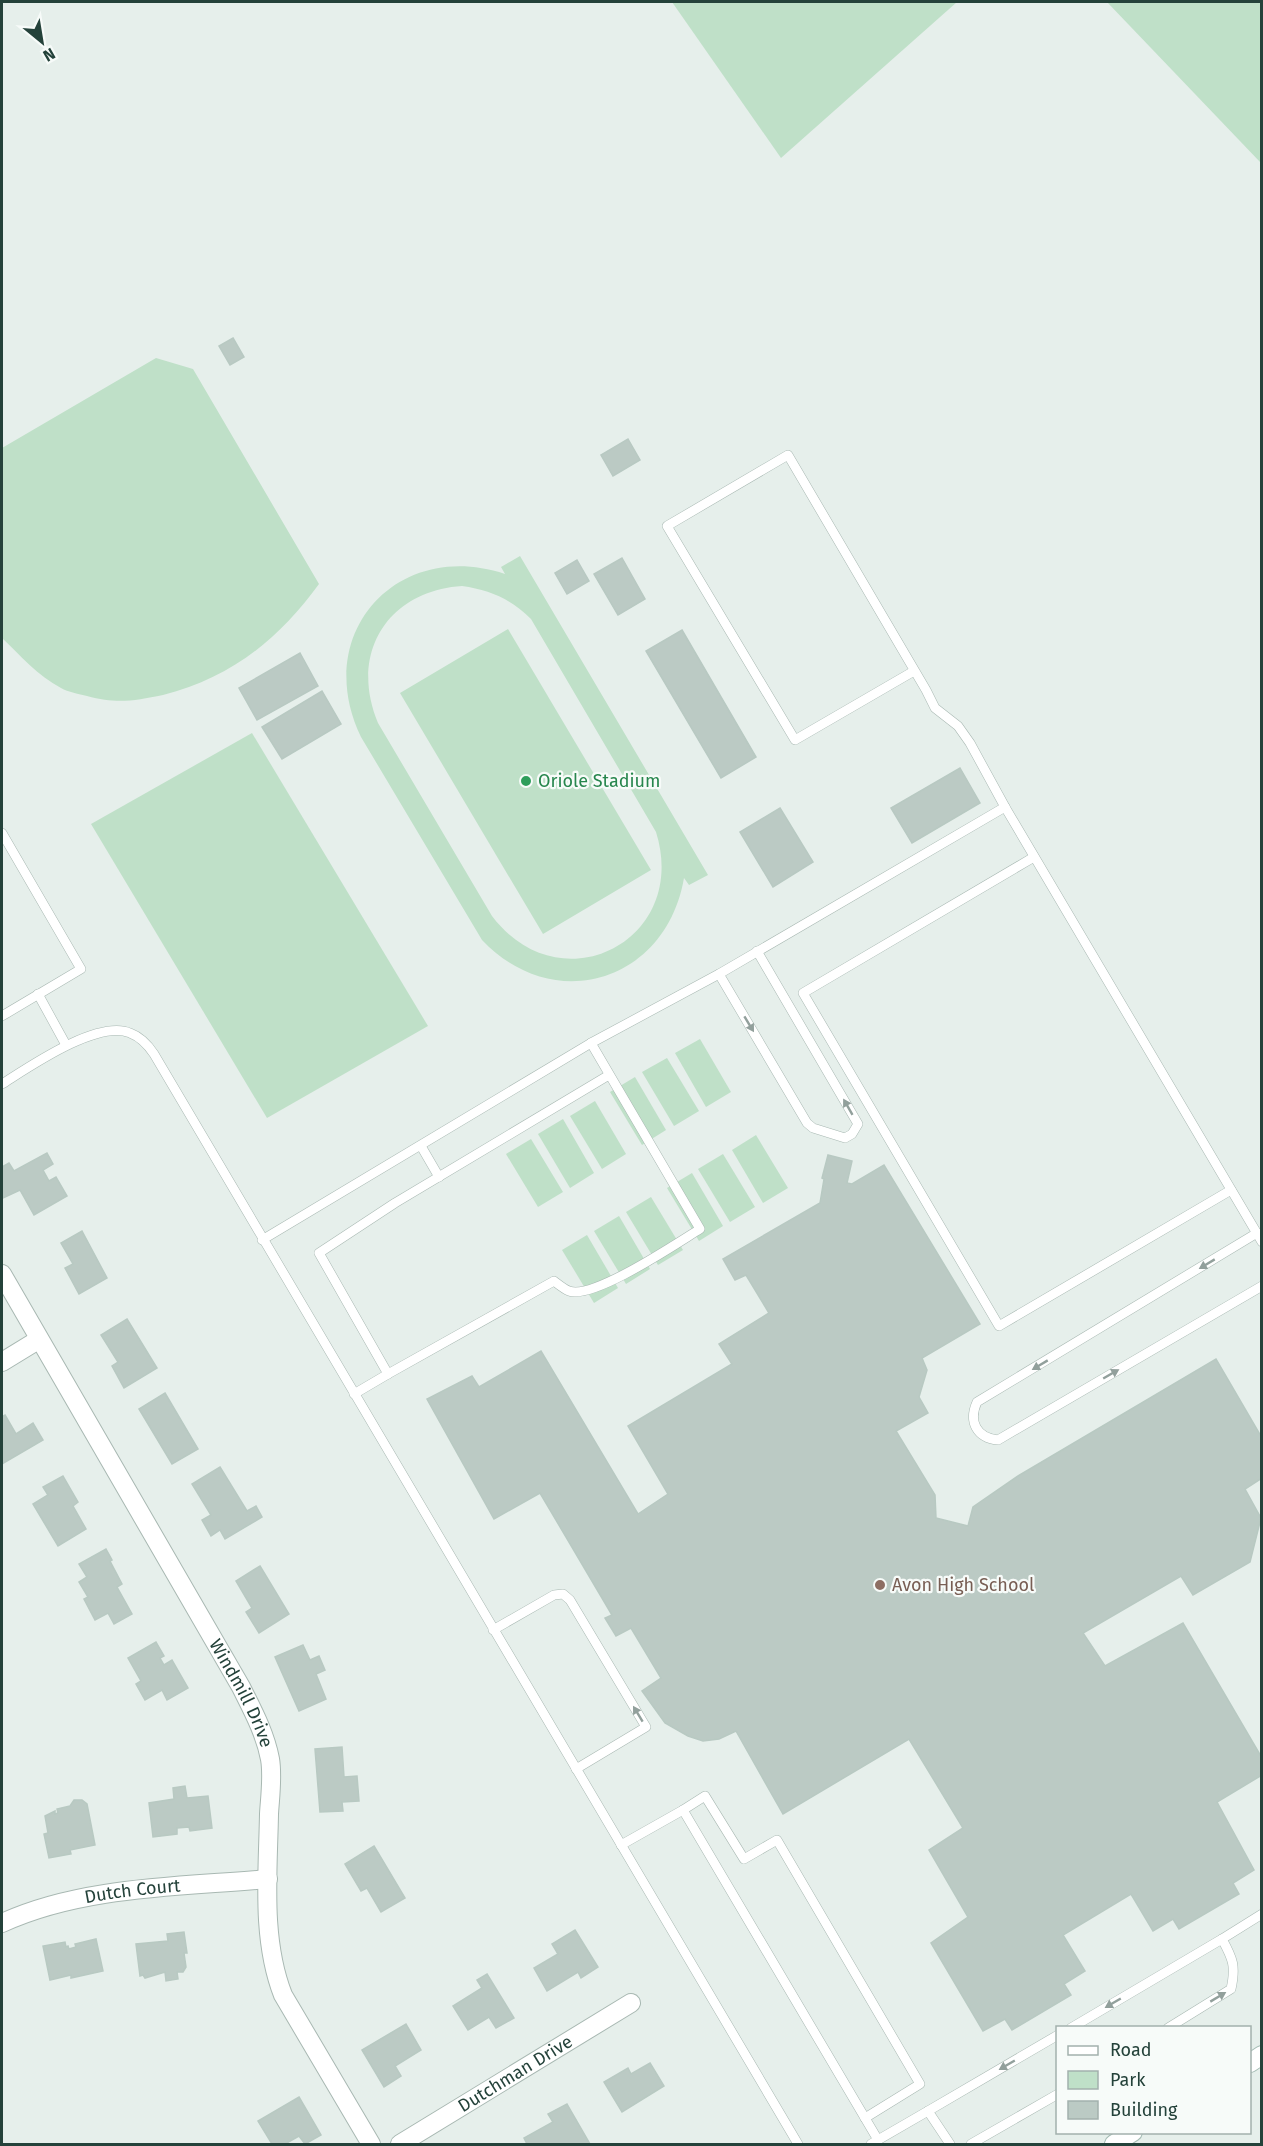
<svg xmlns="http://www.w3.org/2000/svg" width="1263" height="2146" viewBox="0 0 1263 2146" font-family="'Fira Sans',sans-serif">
<rect width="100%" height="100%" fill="#e6efeb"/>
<!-- green -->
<g fill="#bfe0c8" fill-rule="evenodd">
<path d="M 672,2 L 957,2 L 781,158 Z"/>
<path d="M 1107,2 L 1261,2 L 1261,163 Z"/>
<path d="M 156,358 L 193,369 L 319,584 C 279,639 231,678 163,695 C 134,701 116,704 87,696 C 79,694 68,692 61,688 C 38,676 20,655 2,638 L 2,448 Z"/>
<path d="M 520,556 L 708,875 L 689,885 L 684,878 C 666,982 554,1016 482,940 L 361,737 C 311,634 397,538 505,574 L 501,567 ZM 462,586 C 490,590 511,599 531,619 L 656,832 C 690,940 561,1007 492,916 L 378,723 C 349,654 387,591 462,586 Z"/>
<path d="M 508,629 L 651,870 L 543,934 L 400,693 Z"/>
<path d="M 252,733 L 428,1026 L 267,1118 L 91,824 Z"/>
<path d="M 700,1039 L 731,1092 L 706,1107 L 675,1053 Z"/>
<path d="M 667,1058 L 699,1111 L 674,1126 L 642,1072 Z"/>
<path d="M 635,1077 L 666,1130 L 642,1145 L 610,1092 Z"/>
<path d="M 595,1101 L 626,1154 L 602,1169 L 570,1116 Z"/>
<path d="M 563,1119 L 594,1173 L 570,1188 L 538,1134 Z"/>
<path d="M 756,1135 L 788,1188 L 763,1203 L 732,1150 Z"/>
<path d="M 531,1139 L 563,1192 L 538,1207 L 506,1154 Z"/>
<path d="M 723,1154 L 755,1207 L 730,1222 L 698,1169 Z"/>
<path d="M 692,1173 L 723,1226 L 699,1241 L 667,1188 Z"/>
<path d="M 651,1197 L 683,1250 L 658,1265 L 626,1212 Z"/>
<path d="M 619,1216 L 650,1269 L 626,1284 L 594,1231 Z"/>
<path d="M 587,1235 L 618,1288 L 594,1303 L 562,1250 Z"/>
</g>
<!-- building -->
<g fill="#bbcac4" stroke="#b8c9c2" stroke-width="1.5">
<path d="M 233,338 L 244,357 L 230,365 L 219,346 Z"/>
<path d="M 628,439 L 640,460 L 613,476 L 601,455 Z"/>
<path d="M 622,558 L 645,599 L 618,615 L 594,574 Z"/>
<path d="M 577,560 L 589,581 L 567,594 L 555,573 Z"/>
<path d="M 682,630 L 756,757 L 721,778 L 646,651 Z"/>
<path d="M 300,653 L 318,686 L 257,720 L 239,688 Z"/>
<path d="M 322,691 L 341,724 L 282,759 L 262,727 Z"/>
<path d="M 960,768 L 980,803 L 912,843 L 891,808 Z"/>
<path d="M 780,808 L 813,862 L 773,887 L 740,832 Z"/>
<path d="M 47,1153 L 53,1164 L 43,1170 L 49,1181 L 56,1177 L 67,1196 L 34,1215 L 20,1190 L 3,1198 L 2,1195 L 2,1167 L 9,1163 L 14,1171 Z"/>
<path d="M 828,1155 L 852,1161 L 847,1183 L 852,1184 L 884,1165 L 980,1324 L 922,1358 L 927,1370 L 919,1397 L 928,1413 L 896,1431 L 935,1495 L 936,1518 L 968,1526 L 973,1507 L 1018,1476 L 1216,1359 L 1262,1438 L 1262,1478 L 1245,1489 L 1261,1518 L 1250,1562 L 1193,1595 L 1181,1576 L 1083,1633 L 1105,1666 L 1183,1623 L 1262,1758 L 1262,1775 L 1217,1802 L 1254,1870 L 1233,1883 L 1239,1894 L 1179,1929 L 1173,1919 L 1153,1931 L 1131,1894 L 1063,1935 L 1085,1971 L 1064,1984 L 1071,1995 L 1012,2030 L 1005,2019 L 983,2031 L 931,1943 L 968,1917 L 929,1850 L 963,1828 L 909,1739 L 783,1814 L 736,1731 L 719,1739 L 703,1741 L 688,1736 L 665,1723 L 642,1691 L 661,1678 L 631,1628 L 616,1636 L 605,1618 L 612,1615 L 540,1493 L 494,1519 L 427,1399 L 472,1376 L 479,1387 L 541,1351 L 638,1514 L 668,1494 L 628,1426 L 732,1364 L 719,1344 L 769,1313 L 746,1275 L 735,1280 L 723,1259 L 820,1203 L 824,1179 L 822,1178 Z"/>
<path d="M 82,1231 L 107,1278 L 79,1294 L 65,1268 L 73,1264 L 61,1243 Z"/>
<path d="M 127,1319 L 157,1368 L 124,1388 L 112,1366 L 118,1362 L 101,1335 Z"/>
<path d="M 165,1393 L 198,1449 L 172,1464 L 139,1409 Z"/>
<path d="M 5,1415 L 16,1434 L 33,1423 L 43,1440 L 2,1464 L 2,1417 Z"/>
<path d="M 220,1467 L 247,1511 L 256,1506 L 262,1517 L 225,1539 L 220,1530 L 211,1536 L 202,1520 L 211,1515 L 192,1484 Z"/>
<path d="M 63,1476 L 78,1502 L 73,1506 L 86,1529 L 58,1546 L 33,1504 L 48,1495 L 43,1487 Z"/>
<path d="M 106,1549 L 112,1560 L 110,1561 L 122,1584 L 117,1587 L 132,1614 L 114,1624 L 108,1613 L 95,1620 L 84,1599 L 88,1597 L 79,1582 L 87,1577 L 79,1564 Z"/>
<path d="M 260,1566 L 289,1614 L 259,1633 L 246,1612 L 252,1608 L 236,1581 Z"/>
<path d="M 156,1642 L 164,1656 L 160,1658 L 164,1665 L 172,1660 L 188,1688 L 167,1700 L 162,1690 L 145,1700 L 136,1684 L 141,1681 L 128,1658 Z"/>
<path d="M 303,1645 L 310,1660 L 319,1656 L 325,1670 L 316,1674 L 326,1699 L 299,1711 L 275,1657 Z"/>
<path d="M 342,1747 L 344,1777 L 357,1776 L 359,1801 L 342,1802 L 343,1811 L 320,1812 L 315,1749 Z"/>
<path d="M 185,1786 L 187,1798 L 208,1796 L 212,1828 L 190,1831 L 189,1827 L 177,1828 L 177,1834 L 153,1837 L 149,1803 L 174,1799 L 173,1788 Z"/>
<path d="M 74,1800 L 82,1800 L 87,1804 L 95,1845 L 70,1850 L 71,1854 L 49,1858 L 44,1834 L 48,1833 L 45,1816 L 55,1811 L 55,1814 L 58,1813 L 57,1809 L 70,1806 Z"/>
<path d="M 374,1846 L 405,1898 L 381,1912 L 367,1888 L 361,1891 L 345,1864 Z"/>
<path d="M 575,1930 L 598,1967 L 581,1978 L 578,1972 L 547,1991 L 534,1968 L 558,1954 L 552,1944 Z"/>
<path d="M 184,1932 L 187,1953 L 184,1953 L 186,1967 L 183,1972 L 177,1972 L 178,1979 L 166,1981 L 165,1972 L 145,1978 L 143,1975 L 140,1976 L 136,1944 L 168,1941 L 167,1934 Z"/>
<path d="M 96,1939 L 103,1971 L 71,1978 L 71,1975 L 50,1980 L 43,1946 L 65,1942 L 66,1947 L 68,1946 L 69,1949 L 76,1947 L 75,1944 Z"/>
<path d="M 487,1974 L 514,2018 L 496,2028 L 489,2017 L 468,2030 L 453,2006 L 482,1988 L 477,1980 Z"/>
<path d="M 406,2024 L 421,2050 L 395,2066 L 401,2076 L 384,2087 L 362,2050 Z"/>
<path d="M 650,2063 L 664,2086 L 622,2112 L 604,2082 L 628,2068 L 631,2074 Z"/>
<path d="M 299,2097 L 321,2135 L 305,2144 L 299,2136 L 285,2144 L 272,2144 L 258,2121 Z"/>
<path d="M 567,2104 L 590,2144 L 527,2144 L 524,2138 L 553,2122 L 548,2114 Z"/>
</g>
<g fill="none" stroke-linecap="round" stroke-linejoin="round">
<defs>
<g id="lane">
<path d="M 914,671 L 795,740 L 667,526 L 788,455 L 926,690 L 935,708 L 958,726 L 970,743 L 1005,807"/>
<path d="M 2,833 L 81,969 L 2,1016"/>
<path d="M 1034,857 L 803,993 L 999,1326 L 1231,1190"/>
<path d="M 719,974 L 807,1123 L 813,1128 L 845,1138 L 852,1134 L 858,1124 L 757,951"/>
<path d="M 38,994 L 66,1045"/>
<path d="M 591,1043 L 700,1229 C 677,1243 593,1300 569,1291 C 564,1289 558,1284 554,1281 L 388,1374 L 319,1253 L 395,1203 L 609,1075"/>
<path d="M 2,1084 C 29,1067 98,1019 130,1033 C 141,1037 148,1045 154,1054 L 798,2144"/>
<path d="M 421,1146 L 439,1177"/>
<path d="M 1257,1233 L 977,1402 C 968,1422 977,1438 998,1440 L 1262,1286"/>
<path d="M 262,1240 L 591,1043 L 719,974 L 1005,807 L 1262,1242"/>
<path d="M 354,1394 L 388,1374"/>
<path d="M 493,1630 L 554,1595 L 563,1594 L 570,1600 L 646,1727 L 576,1769"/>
<path d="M 683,1810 L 705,1796 L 744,1859 L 777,1840 L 920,2084 L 865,2118"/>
<path d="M 621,1845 L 683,1810 L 878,2140"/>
<path d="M 1222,1939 L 1262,1914"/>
<path d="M 1071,2028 L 1222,1939 C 1233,1959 1236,1966 1231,1989 L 1168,2028"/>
<path d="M 871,2144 L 928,2111"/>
<path d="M 950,2144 L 928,2111 L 1058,2035"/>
<path d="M 971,2144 L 1058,2094"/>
</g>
<g id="street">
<path id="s1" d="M 2,1274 L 241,1687 C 253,1711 265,1733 270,1759 C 273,1776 270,1797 269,1814 C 268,1873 261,1939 283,1995 L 371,2144"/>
<path d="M 2,1362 L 38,1340"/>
<path id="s2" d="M 2,1923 C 82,1886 180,1887 268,1879"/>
<path id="s3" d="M 400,2144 L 631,2003"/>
</g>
<g id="secondary">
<path d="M 1250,2063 L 1262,2055"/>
<path d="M 1114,2144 L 1133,2132"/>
</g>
</defs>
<!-- lane casing -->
<use href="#lane" stroke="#a8b8b2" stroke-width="10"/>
<!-- street casing -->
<use href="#street" stroke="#a8b8b2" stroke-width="20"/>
<!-- secondary casing -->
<use href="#secondary" stroke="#a4bbb3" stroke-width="20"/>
<!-- lane -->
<use href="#lane" stroke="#fff" stroke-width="9"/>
<!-- street -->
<use href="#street" stroke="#fff" stroke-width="18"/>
<!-- secondary -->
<use href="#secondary" stroke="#fff" stroke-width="18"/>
</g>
<!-- one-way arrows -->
<defs><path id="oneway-solid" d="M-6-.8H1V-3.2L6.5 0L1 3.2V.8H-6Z" transform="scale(1.5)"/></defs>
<g fill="#92a09c">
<use href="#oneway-solid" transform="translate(749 1024) rotate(59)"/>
<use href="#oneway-solid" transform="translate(848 1107) rotate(-120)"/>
<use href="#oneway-solid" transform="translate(1207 1264) rotate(149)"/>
<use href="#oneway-solid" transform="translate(1040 1365) rotate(149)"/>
<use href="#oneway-solid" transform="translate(1111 1374) rotate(-30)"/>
<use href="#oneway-solid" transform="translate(638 1714) rotate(-121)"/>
<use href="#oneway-solid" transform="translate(1218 1997) rotate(-31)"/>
<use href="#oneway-solid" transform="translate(1113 2003) rotate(150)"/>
<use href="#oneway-solid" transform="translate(1007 2065) rotate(150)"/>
</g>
<!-- markers -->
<circle fill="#2e9e5b" stroke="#f7fbf9" stroke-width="2" cx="526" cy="781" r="6"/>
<circle fill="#8d6e63" stroke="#f7fbf9" stroke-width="2" cx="880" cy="1585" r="6"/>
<g text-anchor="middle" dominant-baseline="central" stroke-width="4.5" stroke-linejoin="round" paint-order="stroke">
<!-- leisure labels -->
<g font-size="18" fill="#27864d" stroke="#f7fbf9" text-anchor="start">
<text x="538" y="781">Oriole Stadium</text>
</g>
<!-- education labels -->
<g font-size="18" fill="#785e54" stroke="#f7fbf9" text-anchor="start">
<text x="892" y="1585">Avon High School</text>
</g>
<!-- street labels -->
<g font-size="18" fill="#24423a" stroke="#f7fbf9">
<text stroke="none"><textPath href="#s1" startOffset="483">Windmill Drive</textPath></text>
<text stroke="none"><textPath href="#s2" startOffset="135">Dutch Court</textPath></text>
<text stroke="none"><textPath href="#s3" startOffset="135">Dutchman Drive</textPath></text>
</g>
</g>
<!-- border -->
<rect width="1263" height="2146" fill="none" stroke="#24423a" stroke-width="6"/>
<!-- legend -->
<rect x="1056" y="2026" width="195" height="108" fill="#f7fbf9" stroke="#a3b1ad" stroke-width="1.5"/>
<rect x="1068" y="2046" width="30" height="9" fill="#ffffff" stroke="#a3b1ad" stroke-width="1.5"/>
<text x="1110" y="2056" font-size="18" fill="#24423a">Road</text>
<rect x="1068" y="2071" width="30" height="18" fill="#bfe0c8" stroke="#a3b1ad" stroke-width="1.5"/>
<text x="1110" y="2086" font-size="18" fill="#24423a">Park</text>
<rect x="1068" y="2101" width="30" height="18" fill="#bbcac4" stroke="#a3b1ad" stroke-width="1.5"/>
<text x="1110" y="2116" font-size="18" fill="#24423a">Building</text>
<!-- north arrow -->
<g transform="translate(42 42) rotate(150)" stroke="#f7fbf9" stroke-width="4.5" paint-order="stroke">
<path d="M0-4.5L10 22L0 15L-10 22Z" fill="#24423a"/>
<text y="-9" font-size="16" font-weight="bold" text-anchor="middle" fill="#24423a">N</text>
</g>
</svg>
